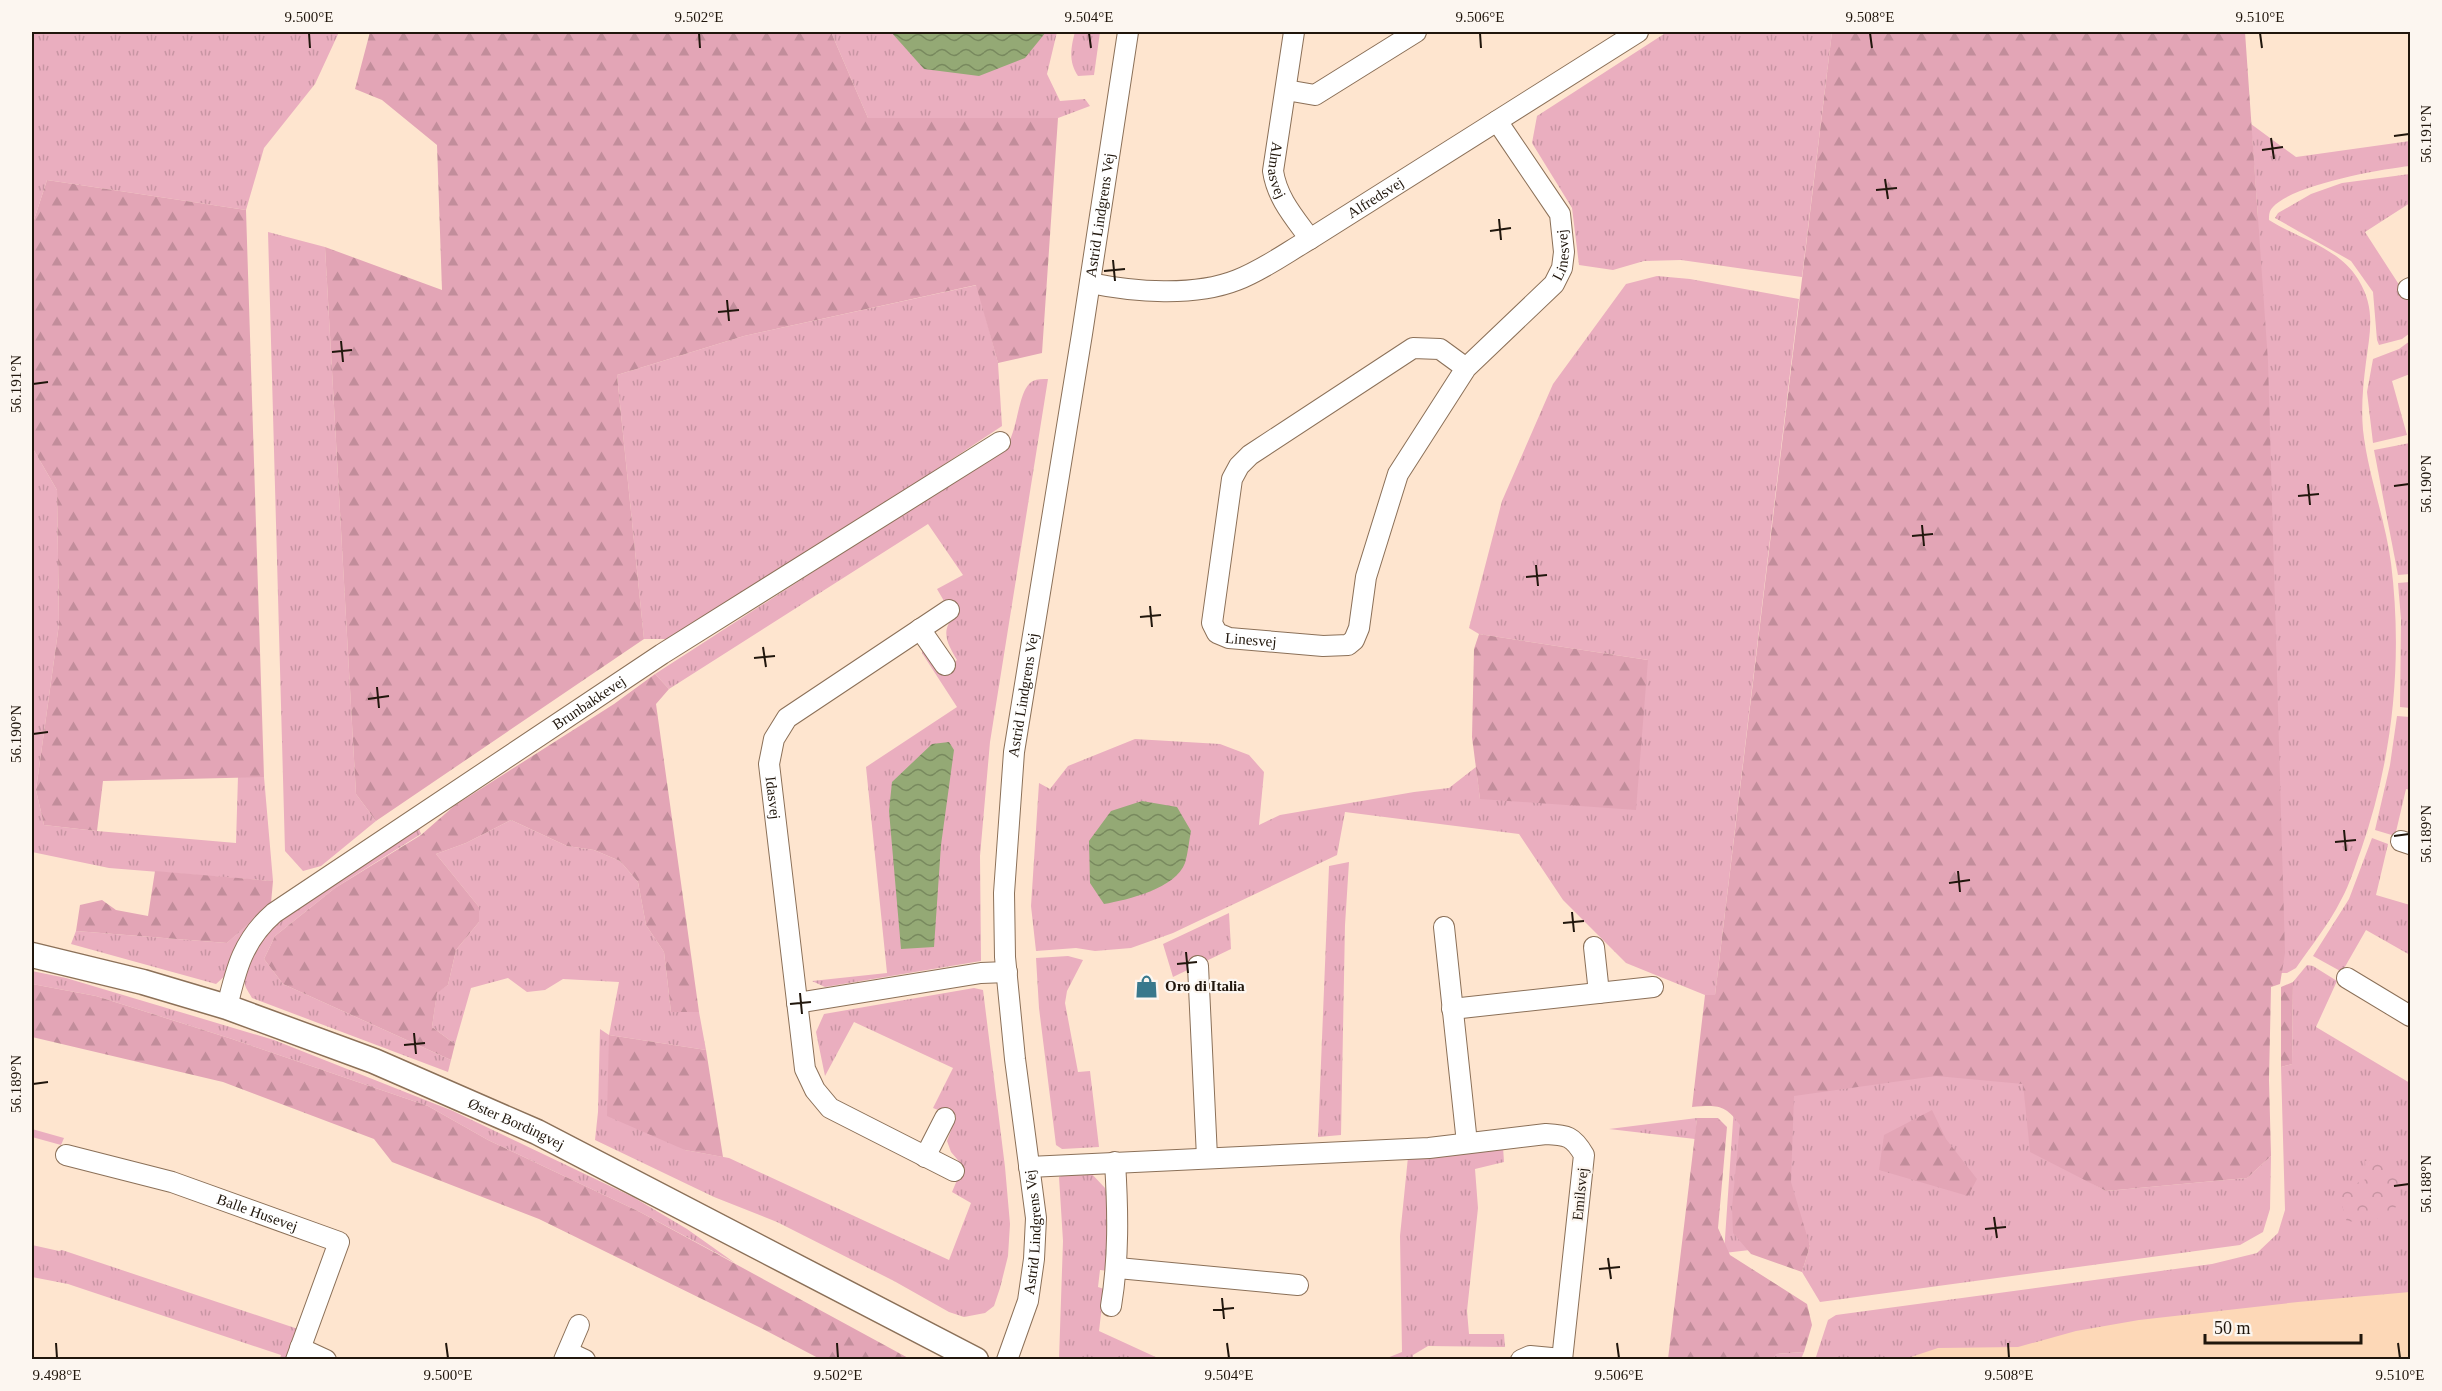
<svg xmlns="http://www.w3.org/2000/svg" width="2442" height="1391" viewBox="0 0 2442 1391" font-family="Georgia,serif">
<defs>
<pattern id="grass-tufts" width="24" height="20" patternUnits="userSpaceOnUse" patternTransform="scale(1.5)"><rect width="24" height="20" fill="#eaaebf"/><path d="M3 7l-1-3M5 7V3M7 7l1-3M15 17l-1-3M17 17v-4M19 17l1-3" fill="none" stroke="#c895a3"/></pattern>
<pattern id="forest-firs" width="22" height="20" patternUnits="userSpaceOnUse" patternTransform="scale(1.5)"><rect width="22" height="20" fill="#e3a5b6"/><path d="M5 1l3.5 6h-7zM16 11l3.5 6h-7z" fill="#c28d9b"/></pattern>
<pattern id="park-crowns" width="20" height="18" patternUnits="userSpaceOnUse" patternTransform="scale(1.5)"><rect width="20" height="18" fill="#eaaebf"/><path d="M2 6a3 3 0 1 1 6 0M12 15a3 3 0 1 1 6 0" fill="none" stroke="#c895a3"/></pattern>
<pattern id="water-waves" width="16" height="10" patternUnits="userSpaceOnUse" patternTransform="scale(1.5)"><rect width="16" height="10" fill="#94a975"/><path d="M0 5q4-4 8 0t8 0" fill="none" stroke="#78895e"/></pattern>
</defs>
<rect width="100%" height="100%" fill="#fee5cf"/>
<!-- built -->
<path fill="#fdd8b7" d="M 2410,1288 L 2410,1359 L 1896,1360 L 1897,1345 Z"/>
<!-- grass -->
<g fill="url(#grass-tufts)">
<path d="M 34,32 L 339,32 L 315,84 L 264,148 L 246,210 L 47,180 L 32,226 L 32,35 Z"/>
<path d="M 831,32 L 1057,32 L 1047,74 L 1060,101 L 1085,99 L 1090,106 L 1058,118 L 868,118 Z"/>
<path d="M 1075,32 L 1100,32 L 1094,75 L 1078,76 C 1068,61 1071,47 1075,32 Z"/>
<path d="M 1667,32 L 1832,32 L 1802,277 L 1681,260 L 1644,261 L 1613,270 L 1579,265 L 1572,208 L 1532,143 L 1537,116 Z"/>
<path d="M 2251,124 L 2296,157 L 2410,141 L 2410,166 C 2381,169 2292,185 2273,207 C 2269,211 2269,215 2269,220 C 2299,239 2338,247 2358,279 C 2376,308 2370,332 2366,362 C 2363,385 2361,408 2363,430 C 2368,475 2385,518 2391,563 C 2403,660 2393,758 2361,850 C 2355,866 2350,884 2341,900 C 2329,924 2311,946 2296,968 L 2287,973 L 2281,973 L 2068,1170 L 2106,1191 L 2247,1178 L 2271,1156 L 2270,1209 L 2263,1232 L 2240,1245 L 1820,1302 L 1802,1272 L 1810,1246 L 1809,1243 L 1724,1253 L 1742,989 L 2258,218 Z"/>
<path d="M 2410,174 L 2410,203 L 2365,232 L 2407,297 L 2410,296 L 2410,333 L 2402,339 L 2379,345 L 2377,340 L 2373,292 L 2351,261 L 2275,218 L 2278,213 L 2311,194 L 2342,183 Z"/>
<path d="M 268,232 L 325,247 L 356,794 L 376,821 L 321,866 L 303,871 L 285,851 Z"/>
<path d="M 1657,276 L 1690,279 L 1799,299 L 1715,995 L 1705,995 L 1626,963 L 1563,900 L 1519,834 L 1345,812 L 1337,855 L 1173,933 L 1131,948 L 1095,951 L 1076,948 L 1036,951 L 1031,906 L 1039,783 L 1050,789 L 1068,766 L 1135,739 L 1220,744 L 1249,755 L 1264,772 L 1259,825 L 1280,815 L 1414,792 L 1449,788 L 1476,767 L 1480,799 L 1648,660 L 1479,634 L 1469,628 L 1502,501 L 1553,384 L 1626,284 Z"/>
<path d="M 977,285 L 998,363 L 1002,426 L 681,639 L 644,639 L 617,375 L 744,336 Z"/>
<path d="M 2410,341 L 2410,374 L 2392,381 L 2407,435 L 2373,443 L 2367,392 L 2373,359 L 2399,349 Z"/>
<path d="M 1048,379 L 990,742 L 980,856 L 981,961 L 825,987 L 812,981 L 887,973 L 866,767 L 957,707 L 922,653 L 922,649 L 940,673 L 957,660 C 947,643 939,629 957,614 L 946,600 L 944,601 L 937,589 L 963,575 L 928,524 L 669,689 L 655,674 L 1005,448 C 1019,432 1017,389 1033,381 C 1037,379 1043,379 1048,379 Z"/>
<path d="M 2410,443 L 2410,574 L 2398,575 L 2374,450 Z"/>
<path d="M 32,447 L 57,490 L 59,624 L 36,790 L 44,825 L 97,831 L 236,843 L 238,776 L 264,777 L 273,881 L 109,868 L 32,852 Z"/>
<path d="M 2410,582 L 2410,708 L 2400,707 L 2401,619 L 2398,583 Z"/>
<path d="M 2397,716 L 2410,717 L 2410,790 L 2406,789 L 2395,836 L 2375,830 L 2390,765 Z"/>
<path d="M 511,820 L 567,846 L 594,850 L 620,861 L 638,882 L 646,925 L 664,952 L 671,1012 L 699,1012 L 706,1050 L 609,1035 L 685,1150 L 729,1158 L 949,1260 L 971,1203 L 952,1192 L 963,1166 L 951,1152 L 947,1141 L 956,1117 L 933,1108 L 953,1068 L 854,1022 L 825,1076 L 816,1032 L 824,1014 L 974,988 L 983,990 L 1005,1167 L 1010,1224 L 1008,1256 L 1000,1288 L 994,1306 L 985,1313 L 964,1317 L 949,1312 L 894,1281 L 777,1222 L 714,1197 L 595,1140 L 598,1112 L 600,1029 L 609,1035 L 619,982 L 563,979 L 545,990 L 527,992 L 508,978 L 471,988 L 455,1044 L 432,1027 L 437,992 L 448,985 L 456,950 L 479,922 L 479,907 L 436,854 L 466,843 Z"/>
<path d="M 419,829 L 421,834 L 335,888 L 275,936 L 264,959 L 283,984 L 451,1060 L 448,1072 L 252,998 C 250,994 246,989 245,985 C 241,963 270,930 284,915 Z"/>
<path d="M 2372,838 L 2388,844 L 2376,895 L 2410,905 L 2410,955 L 2366,930 L 2342,972 L 2313,956 L 2349,899 Z"/>
<path d="M 1349,862 L 1345,925 L 1341,1135 L 1318,1137 L 1329,866 Z"/>
<path d="M 1229,913 L 1231,949 L 1173,977 L 1163,944 Z"/>
<path d="M 254,918 L 226,975 L 216,984 L 71,944 L 76,931 L 227,943 Z"/>
<path d="M 1068,956 L 1083,960 L 1067,991 L 1065,1003 L 1078,1072 L 1090,1071 L 1099,1147 L 1062,1149 L 1056,1145 L 1039,1008 L 1036,958 Z"/>
<path d="M 2307,965 L 2313,966 L 2337,981 L 2316,1027 L 2410,1083 L 2410,1292 L 2298,1302 L 2139,1320 L 2076,1331 L 2018,1347 L 1938,1348 L 1905,1359 L 1815,1360 L 1828,1320 L 1836,1315 L 2212,1264 L 2257,1253 L 2278,1233 L 2285,1210 L 2281,1067 L 2292,1064 L 2293,982 Z"/>
<path d="M 32,971 L 66,978 L 274,1040 L 453,1111 L 633,1197 L 687,1229 L 735,1263 L 640,1212 L 488,1140 L 428,1106 L 232,1039 L 96,996 L 32,984 Z"/>
<path d="M 1697,1118 L 1695,1139 L 1609,1129 Z"/>
<path d="M 32,1129 L 64,1138 L 61,1145 L 32,1137 Z"/>
<path d="M 1503,1147 L 1504,1162 L 1475,1169 L 1478,1208 L 1467,1311 L 1469,1334 L 1504,1334 L 1505,1347 L 1428,1346 L 1413,1355 L 1413,1359 L 1382,1360 L 1402,1352 L 1400,1236 L 1408,1157 Z"/>
<path d="M 1090,1172 L 1105,1188 L 1107,1196 L 1108,1271 L 1100,1270 L 1098,1287 L 1104,1289 L 1099,1331 L 1160,1359 L 1059,1359 L 1063,1241 L 1059,1177 L 1066,1174 Z"/>
<path d="M 32,1245 L 59,1251 L 62,1250 L 298,1329 L 286,1359 L 280,1359 L 281,1355 L 68,1284 L 32,1277 Z"/>
<path d="M 1804,1352 L 1801,1359 L 1773,1360 L 1775,1354 Z"/>
</g>
<!-- forest -->
<g fill="url(#forest-firs)">
<path d="M 370,32 L 831,32 L 868,118 L 1058,118 L 1042,353 L 998,363 L 976,285 L 744,336 L 617,375 L 644,639 L 376,821 L 356,794 L 325,247 L 442,290 L 437,145 L 382,100 L 355,89 Z"/>
<path d="M 1832,32 L 2245,32 L 2268,361 L 2285,953 L 2280,984 L 2271,987 L 2269,1080 L 2271,1156 L 2247,1178 L 2106,1191 L 2030,1152 L 2023,1084 L 1936,1076 L 1794,1096 L 1791,1182 L 1810,1246 L 1802,1272 L 1751,1254 L 1733,1233 L 1732,1207 L 1740,1125 C 1725,1104 1717,1105 1692,1107 L 1705,995 L 1715,995 Z"/>
<path d="M 47,180 L 246,210 L 264,777 L 103,781 L 97,831 L 44,825 L 36,790 L 59,624 L 57,490 L 32,447 L 32,226 Z"/>
<path d="M 1479,634 L 1648,660 L 1636,810 L 1480,799 L 1472,737 L 1474,649 Z"/>
<path d="M 655,674 L 669,689 L 656,704 L 699,1012 L 671,1012 L 664,952 L 646,925 L 638,882 L 620,861 L 594,850 L 567,846 L 511,820 L 466,843 L 436,854 L 479,907 L 479,922 L 456,950 L 448,985 L 437,993 L 432,1027 L 455,1044 L 451,1060 L 283,984 L 264,959 L 275,936 L 335,888 L 421,835 L 454,806 L 614,704 Z"/>
<path d="M 155,871 L 273,881 L 271,903 L 227,943 L 76,931 L 80,905 L 102,900 L 116,910 L 148,916 Z"/>
<path d="M 2293,982 L 2292,1064 L 2281,1067 L 2281,987 Z"/>
<path d="M 32,984 L 96,996 L 232,1039 L 428,1106 L 488,1140 L 640,1212 L 910,1359 L 820,1359 L 761,1328 L 539,1219 L 392,1162 L 374,1139 L 223,1082 L 32,1037 Z"/>
<path d="M 609,1035 L 706,1050 L 723,1157 L 685,1150 L 607,1116 Z"/>
<path d="M 1932,1110 L 1946,1139 L 1977,1179 L 1968,1196 L 1879,1170 L 1884,1135 Z"/>
<path d="M 1697,1118 L 1718,1118 L 1727,1127 L 1718,1228 L 1730,1255 L 1807,1304 L 1812,1325 L 1804,1352 L 1776,1354 L 1773,1359 L 1668,1359 Z"/>
</g>
<!-- park -->
<path fill="url(#park-crowns)" d="M 2385,1160 L 2396,1170 L 2401,1199 L 2389,1217 L 2347,1222 L 2338,1192 L 2366,1179 L 2365,1161 Z"/>
<!-- water -->
<g fill="url(#water-waves)">
<path d="M 891,32 L 1046,32 L 1025,58 L 979,76 L 924,69 Z"/>
<path d="M 949,742 L 954,750 L 941,845 L 934,947 L 901,949 L 889,811 L 892,782 L 932,744 Z"/>
<path d="M 1142,801 L 1177,807 L 1191,831 C 1189,841 1188,853 1185,863 C 1176,888 1128,900 1104,904 L 1090,883 L 1089,841 L 1111,811 Z"/>
</g>
<g fill="none" stroke-linecap="round" stroke-linejoin="round">
<defs>
<g id="minor">
<path id="s1" d="M 1294,32 L 1273,171 C 1277,198 1294,217 1310,239"/>
<path d="M 1286,90 L 1315,95 L 1416,32"/>
<path id="s2" d="M 1090,283 C 1134,292 1194,297 1237,280 C 1263,270 1286,253 1310,239 L 1638,32"/>
<path d="M 2408,289 L 2410,288"/>
<path id="s3" d="M 1466,368 L 1440,349 L 1413,348 L 1250,455 L 1239,466 L 1232,479 L 1212,623 L 1217,633 L 1229,638 L 1323,646 L 1348,645 L 1354,640 L 1359,628 L 1366,577 L 1398,474 L 1466,368 L 1554,284 L 1562,268 L 1564,252 L 1560,214 L 1497,121"/>
<path id="s4" d="M 949,610 L 787,718 L 774,739 L 769,764 L 805,1069 L 815,1090 L 830,1108 L 954,1171"/>
<path d="M 920,629 L 945,665"/>
<path d="M 2401,841 L 2410,844"/>
<path d="M 1444,927 L 1467,1143"/>
<path d="M 1594,947 L 1599,993"/>
<path d="M 1198,966 L 1207,1157"/>
<path d="M 2347,978 L 2410,1016"/>
<path d="M 797,1003 L 981,973 L 1007,972"/>
<path id="s5" d="M 227,1007 C 236,969 243,940 274,913 L 662,654 L 1000,442"/>
<path d="M 1452,1009 L 1653,987"/>
<path id="s6" d="M 66,1155 L 172,1182 L 339,1242 L 296,1360"/>
<path d="M 925,1157 L 945,1118"/>
<path d="M 1029,1167 L 1429,1148 L 1546,1134 C 1567,1135 1573,1136 1584,1155 L 1562,1360"/>
<path d="M 1118,1268 L 1298,1285"/>
<path d="M 1111,1306 C 1119,1258 1118,1211 1115,1162"/>
<path d="M 300,1348 L 326,1360"/>
<path d="M 568,1352 L 585,1360"/>
<path d="M 564,1360 L 579,1325"/>
<path id="s7" d="M 1007,1360 L 1028,1301 L 1034,1259 L 1036,1218 L 1015,1059 L 1005,957 L 1004,893 L 1014,752 L 1082,334 L 1128,32"/>
<path d="M 1521,1360 L 1530,1356 L 1562,1359"/>
</g>
<g id="tertiary">
<path id="s8" d="M 32,955 L 143,982 L 227,1007 L 374,1061 L 537,1132 L 976,1360"/>
</g>
</defs>
<!-- minor casing -->
<use href="#minor" stroke="#8b7058" stroke-width="22"/>
<!-- tertiary casing -->
<use href="#tertiary" stroke="#8b7058" stroke-width="27"/>
<!-- minor -->
<use href="#minor" stroke="#fff" stroke-width="20"/>
<!-- tertiary -->
<use href="#tertiary" stroke="#fff" stroke-width="24"/>
</g>
<!-- ticks -->
<path fill="none" stroke="#20160c" stroke-width="2" d="M 309,33 L 310,48M 699,33 L 700,48M 1089,33 L 1091,48M 1480,33 L 1481,48M 1870,33 L 1872,48M 2260,33 L 2262,48M 2394,136 L 2409,134M 2271,138 L 2274,159M 2262,150 L 2283,147M 1885,179 L 1888,199M 1876,190 L 1897,188M 1499,219 L 1501,240M 1490,231 L 1511,228M 1113,260 L 1115,281M 1104,271 L 1125,269M 727,300 L 729,321M 718,312 L 739,310M 341,341 L 343,362M 332,352 L 352,350M 33,384 L 48,382M 2308,484 L 2310,505M 2394,486 L 2409,484M 2298,496 L 2319,494M 1922,525 L 1924,546M 1912,536 L 1933,534M 1536,565 L 1538,586M 1526,577 L 1547,575M 1150,606 L 1152,627M 1140,617 L 1161,615M 763,647 L 766,667M 754,658 L 775,656M 377,687 L 379,708M 368,699 L 389,696M 33,734 L 48,732M 2344,830 L 2346,851M 2394,836 L 2409,834M 2335,842 L 2356,840M 1958,871 L 1960,892M 1949,883 L 1970,880M 1572,912 L 1574,932M 1563,923 L 1584,921M 1186,952 L 1188,973M 1177,964 L 1197,962M 800,993 L 802,1014M 790,1004 L 811,1002M 414,1033 L 416,1054M 404,1045 L 425,1043M 33,1084 L 48,1082M 2394,1186 L 2409,1184M 1994,1217 L 1997,1238M 1985,1229 L 2006,1227M 1608,1258 L 1611,1279M 1599,1269 L 1620,1267M 1222,1298 L 1224,1319M 1213,1310 L 1234,1308M 56,1343 L 57,1358M 446,1343 L 448,1358M 837,1343 L 838,1358M 1227,1343 L 1229,1358M 1617,1343 L 1619,1358M 2008,1343 L 2009,1358M 2398,1343 L 2400,1358"/>
<!-- icons -->
<defs>
<symbol id="shop-bare" viewBox="-9 -9 18 18"><path d="M-5-2.5h2.3a2.7 3.5 0 0 1 5.4 0H5L5.5 6h-11ZM-1.5-2.5h3a1.5 2.3 0 0 0-3 0Z" fill="#38788c" stroke="#fcf6f0" stroke-width="2.5" paint-order="stroke"/></symbol>
</defs>
<g fill-rule="evenodd">
<use href="#shop-bare" x="1130" y="970" width="33" height="33"/>
</g>
<g text-anchor="middle" dominant-baseline="central" stroke-width="4.5" stroke-linejoin="round" paint-order="stroke">
<!-- street labels -->
<g font-size="15" fill="#20160c" stroke="#fcf6f0">
<text stroke="none"><textPath href="#s1" startOffset="140">Almasvej</textPath></text>
<text stroke="none"><textPath href="#s2" startOffset="310">Alfredsvej</textPath></text>
<text stroke="none"><textPath href="#s7" startOffset="1158">Astrid Lindgrens Vej</textPath></text>
<text stroke="none"><textPath href="#s3" startOffset="1032">Linesvej</textPath></text>
<text stroke="none"><textPath href="#s3" startOffset="476">Linesvej</textPath></text>
<text stroke="none"><textPath href="#s7" startOffset="672">Astrid Lindgrens Vej</textPath></text>
<text stroke="none"><textPath href="#s5" startOffset="486">Brunbakkevej</textPath></text>
<text stroke="none"><textPath href="#s4" startOffset="279">Idasvej</textPath></text>
<text stroke="none"><textPath href="#s8" startOffset="514">Øster Bordingvej</textPath></text>
<text transform="translate(1580 1194) rotate(-84)">Emilsvej</text>
<text stroke="none"><textPath href="#s6" startOffset="200">Balle Husevej</textPath></text>
<text stroke="none"><textPath href="#s7" startOffset="132">Astrid Lindgrens Vej</textPath></text>
</g>
<!-- poi labels -->
<g font-size="15" font-weight="bold" fill="#20160c" stroke="#fcf6f0" text-anchor="start">
<text x="1165" y="986">Oro di Italia</text>
</g>
</g>
<!-- border -->
<rect width="2442" height="1391" fill="none" stroke="#fcf6f0" stroke-width="66"/>
<!-- scale -->
<path d="M2205 1334v9h156v-9" fill="none" stroke="#20160c" stroke-width="3"/>
<text x="2214" y="1334" font-size="18" fill="#20160c" stroke="#fcf6f0" stroke-width="4.5" paint-order="stroke">50 m</text>
<rect x="33" y="33" width="2376" height="1325" fill="none" stroke="#20160c" stroke-width="2"/>
<g font-size="15" text-anchor="middle" fill="#20160c">
<text x="309" y="22">9.500°E</text>
<text x="699" y="22">9.502°E</text>
<text x="1089" y="22">9.504°E</text>
<text x="1480" y="22">9.506°E</text>
<text x="1870" y="22">9.508°E</text>
<text x="2260" y="22">9.510°E</text>
<text transform="translate(2426 134) rotate(-90)" y="5">56.191°N</text>
<text transform="translate(16 384) rotate(-90)" y="5">56.191°N</text>
<text transform="translate(2426 484) rotate(-90)" y="5">56.190°N</text>
<text transform="translate(16 734) rotate(-90)" y="5">56.190°N</text>
<text transform="translate(2426 834) rotate(-90)" y="5">56.189°N</text>
<text transform="translate(16 1084) rotate(-90)" y="5">56.189°N</text>
<text transform="translate(2426 1184) rotate(-90)" y="5">56.188°N</text>
<text x="57" y="1380">9.498°E</text>
<text x="448" y="1380">9.500°E</text>
<text x="838" y="1380">9.502°E</text>
<text x="1229" y="1380">9.504°E</text>
<text x="1619" y="1380">9.506°E</text>
<text x="2009" y="1380">9.508°E</text>
<text x="2400" y="1380">9.510°E</text>
</g>
</svg>
